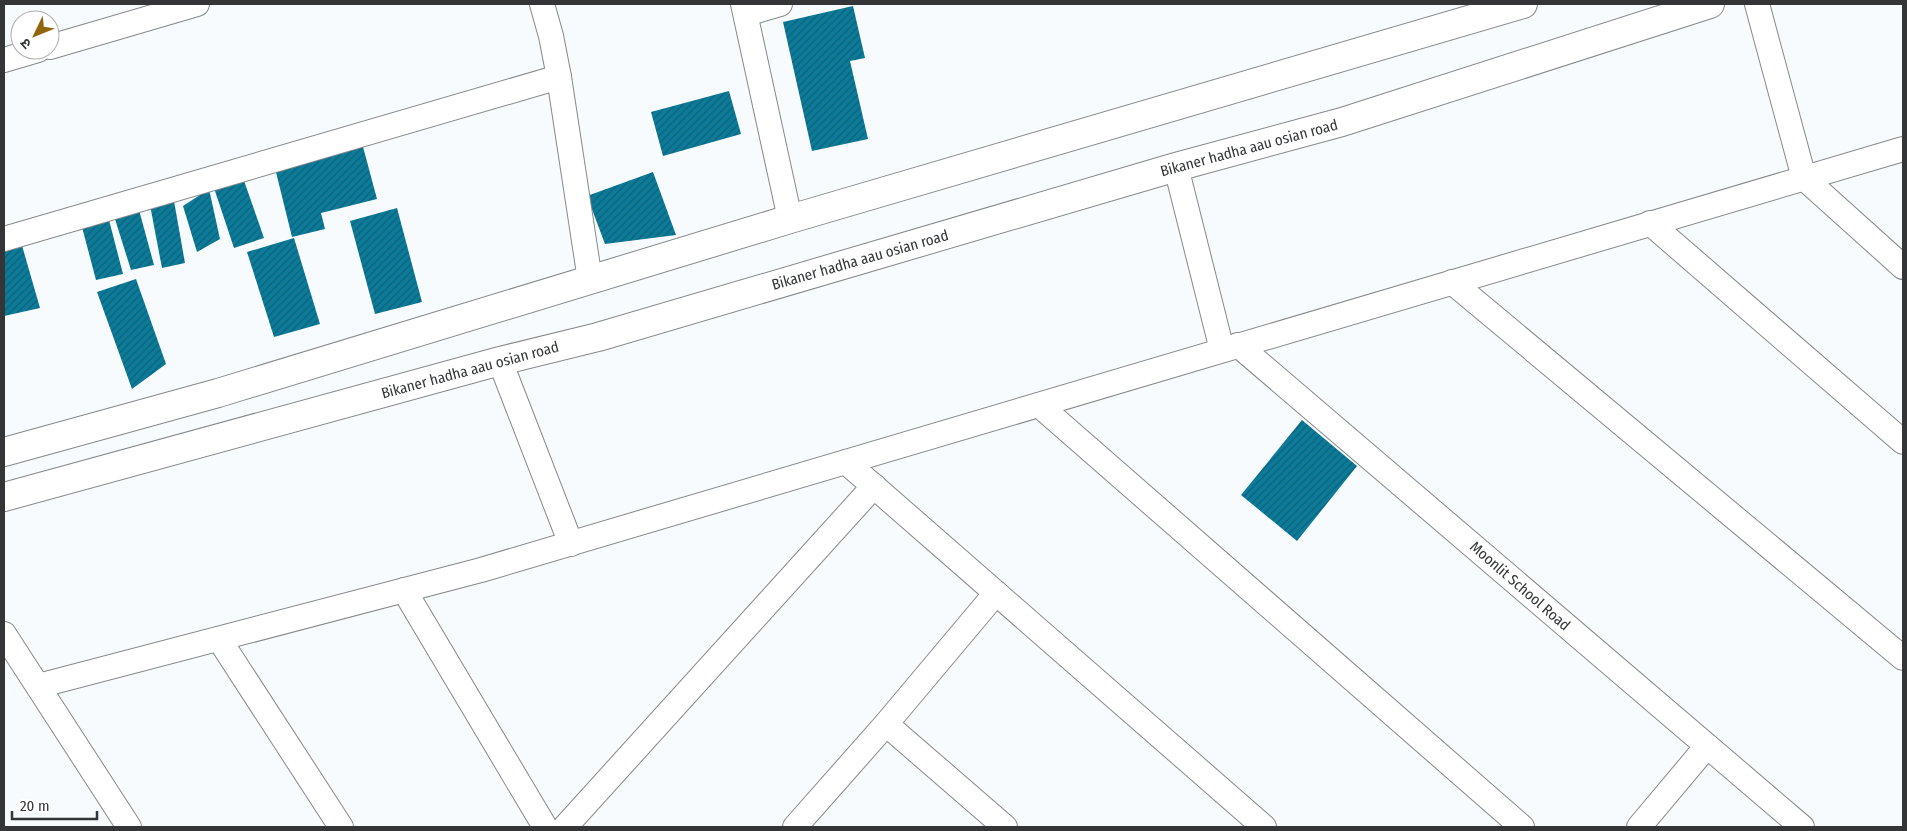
<svg xmlns="http://www.w3.org/2000/svg" width="1907" height="831" viewBox="0 0 1907 831" font-family="'Fira Sans Condensed','Noto Sans Devanagari',sans-serif">
<defs>
<pattern id="building-hatch" width="6" height="6" patternUnits="userSpaceOnUse" patternTransform="scale(1.25)"><rect width="6" height="6" fill="#0c7b99"/><path d="M-1 1l2-2M0 6l6-6M5 7l2-2" fill="none" stroke="#0d6077"/></pattern>
</defs>
<rect width="100%" height="100%" fill="#f7fbfd"/>
<!-- building -->
<g fill="url(#building-hatch)">
<path d="M 853,6 L 865,58 L 850,61 L 868,139 L 812,151 L 783,22 Z"/>
<path d="M 729,91 L 741,134 L 663,156 L 651,112 Z"/>
<path d="M 362,143 L 377,199 L 321,213 L 325,229 L 292,237 L 274,164 Z"/>
<path d="M 653,172 L 676,235 L 605,244 L 587,196 Z"/>
<path d="M 242,175 L 264,238 L 234,248 L 213,185 Z"/>
<path d="M 209,189 L 220,239 L 197,252 L 183,206 Z"/>
<path d="M 174,201 L 185,263 L 162,268 L 150,205 Z"/>
<path d="M 397,208 L 422,302 L 375,314 L 350,221 Z"/>
<path d="M 139,210 L 154,265 L 131,270 L 115,219 Z"/>
<path d="M 109,220 L 123,274 L 96,280 L 82,227 Z"/>
<path d="M 294,238 L 320,324 L 274,337 L 247,252 Z"/>
<path d="M 21,242 L 40,308 L 4,316 L 4,246 Z"/>
<path d="M 136,279 L 166,364 L 132,389 L 97,292 Z"/>
<path d="M 1302,420 L 1357,466 L 1297,541 L 1241,495 Z"/>
</g>
<g fill="none" stroke-linecap="round" stroke-linejoin="round">
<defs>
<g id="street">
<path d="M 542,4 L 551,36 L 559,77 L 590,280"/>
<path d="M 743,4 L 790,219"/>
<path d="M 1757,4 L 1804,178 L 1903,267"/>
<path d="M 746,14 L 780,4"/>
<path d="M 50,47 L 197,4"/>
<path d="M 4,60 L 38,50"/>
<path d="M 1176,167 L 1222,350"/>
<path d="M 1650,223 L 1903,442"/>
<path d="M 4,239 L 559,77"/>
<path d="M 1452,282 L 1903,658"/>
<path d="M 1238,345 L 1802,827"/>
<path d="M 500,361 L 571,544"/>
<path d="M 1039,405 L 1522,827"/>
<path d="M 846,462 L 1264,827"/>
<path d="M 404,590 L 545,827"/>
<path d="M 4,634 L 129,827"/>
<path d="M 219,639 L 341,827"/>
<path d="M 38,686 L 481,570 L 1903,149"/>
<path d="M 886,724 L 1005,827"/>
<path d="M 565,827 L 874,486"/>
<path d="M 795,827 L 886,724 L 996,593"/>
<path d="M 1639,827 L 1707,746"/>
</g>
<g id="primary">
<path d="M 4,452 L 218,393 L 790,219 L 1523,4"/>
<path d="M 4,497 L 500,361 L 598,337 L 1176,167 L 1342,122 L 1710,4"/>
</g>
</defs>
<!-- street casing -->
<use href="#street" stroke="#85898a" stroke-width="26"/>
<!-- primary casing -->
<use href="#primary" stroke="#85898a" stroke-width="30"/>
<!-- street -->
<use href="#street" stroke="#fff" stroke-width="24"/>
<!-- primary -->
<use href="#primary" stroke="#fff" stroke-width="28"/>
</g>
<g text-anchor="middle" dominant-baseline="central" stroke-width="5" stroke-linejoin="round" paint-order="stroke">
<!-- street labels -->
<g font-size="15" fill="#333536" stroke="#fff">
<text transform="translate(1249 148) rotate(-15)">Bikaner hadha aau osian road</text>
<text transform="translate(860 260) rotate(-16)">Bikaner hadha aau osian road</text>
<text transform="translate(470 370) rotate(-15)">Bikaner hadha aau osian road</text>
<text transform="translate(1520 586) rotate(41)">Moonlit School Road</text>
</g>
</g>
<!-- border -->
<rect width="1907" height="831" fill="none" stroke="#333536" stroke-width="10"/>
<!-- north arrow -->
<g transform="translate(35 35) rotate(227)"><circle r="24" fill="#ffffff" stroke="#adaeaf"/>
<path d="M0-4L9 19L0 12L-9 19Z" fill="#90650d"/>
<text y="-8" font-size="14" font-weight="bold" text-anchor="middle" fill="#333536">उ</text>
</g>
<!-- scale -->
<path d="M12 811v8h85v-8" fill="none" stroke="#333536" stroke-width="2.5"/>
<text x="20" y="811" font-size="15" fill="#333536" stroke="#ffffff" stroke-width="4" paint-order="stroke">20 m</text>
</svg>
